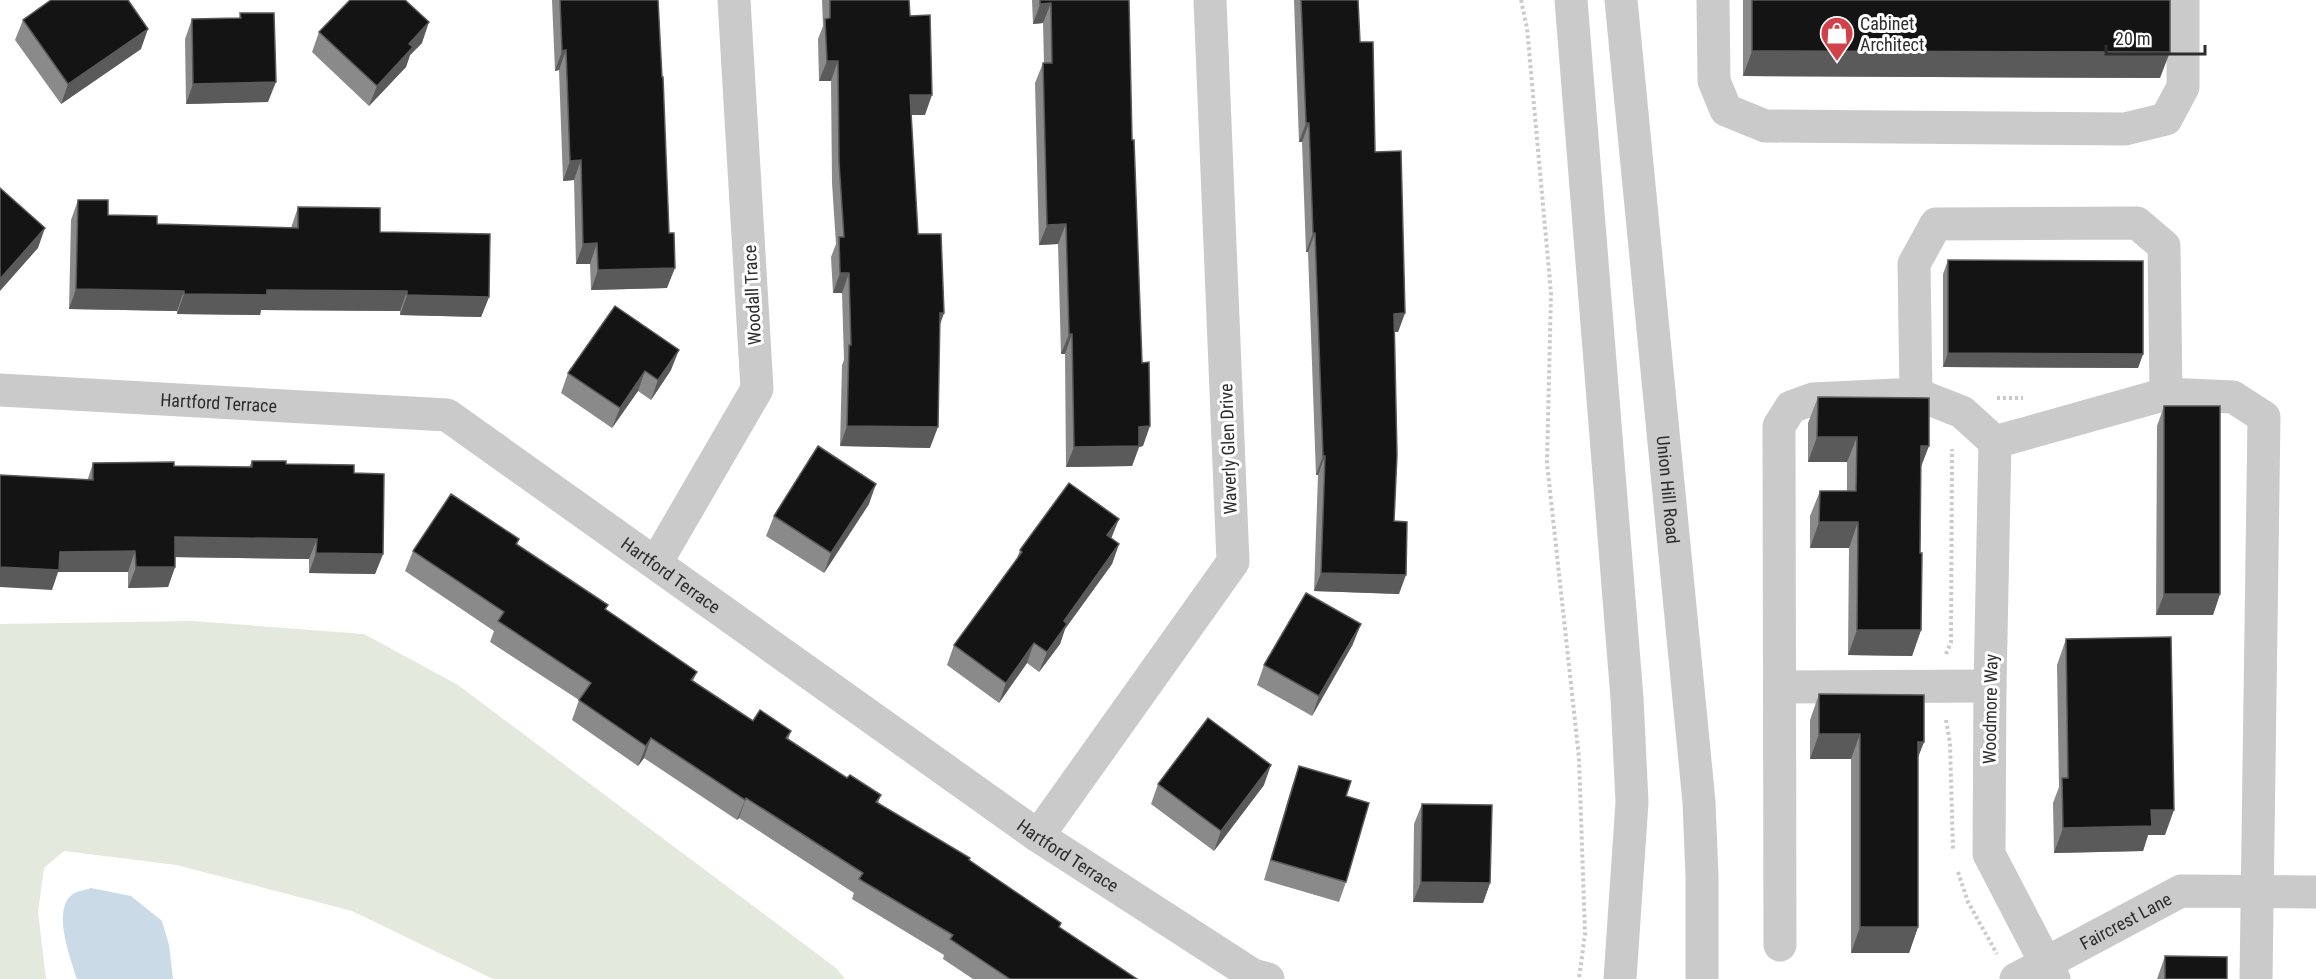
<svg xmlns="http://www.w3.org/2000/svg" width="2316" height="979" viewBox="0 0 2316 979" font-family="'Roboto Condensed',sans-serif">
<rect width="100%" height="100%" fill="#fff"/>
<!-- green -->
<path fill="#e3e9dc" d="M 193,621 L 364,634 L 458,685 L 836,968 L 845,979 L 493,979 L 352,911 L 177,865 L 64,851 L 44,868 L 38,912 L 46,979 L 0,979 L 0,624 Z"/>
<!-- water -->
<path fill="#cadbe7" d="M 91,888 L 131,896 L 162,921 L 169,945 L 173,979 L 77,979 C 71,959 51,909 73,894 C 77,891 86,890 91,888 Z"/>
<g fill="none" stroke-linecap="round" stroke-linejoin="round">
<!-- path -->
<g stroke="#cacaca" stroke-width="4" stroke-dasharray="3 3" stroke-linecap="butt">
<path d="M 1521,0 L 1527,28 L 1551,293 L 1547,463 L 1579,758 L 1585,934 L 1579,979"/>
<path d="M 1997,398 L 2023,398"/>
<path d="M 1946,654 L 1951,642 L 1952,449"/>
<path d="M 1946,720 L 1950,743 L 1953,850"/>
<path d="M 1958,872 L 1968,902 L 1997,954"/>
</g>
<!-- minor -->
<g stroke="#cacaca" stroke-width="33">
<path d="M 1571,0 L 1627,698 L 1632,802 L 1620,979"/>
<path id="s1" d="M 1621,0 L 1699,802 L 1702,876 L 1702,979"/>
<path d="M 1713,0 L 1714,81 L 1726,110 L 1765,126 L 2125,129 L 2166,119 L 2183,87 L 2183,0"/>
<path id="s2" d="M 0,390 L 447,415 L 1038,836 L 1253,975 L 1268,979"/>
<path d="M 1916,394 L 1962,412 L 1995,442 L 2166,394"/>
<path d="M 1995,442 L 1990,686 L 1989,854 L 2054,979"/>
<path d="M 656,563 L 757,389 L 734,0"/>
<path d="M 1780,687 L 1990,686"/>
<path d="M 1038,836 L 1233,562 L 1210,0"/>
<path d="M 1780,945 L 1779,426 L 1791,407 L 1813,399 L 1916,394 L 1914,264 L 1936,224 L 2137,223 L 2164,246 L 2166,394 L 2233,397 L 2264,417 L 2256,979"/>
<path id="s3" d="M 2016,979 L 2181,891 L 2316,892"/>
</g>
</g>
<!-- wall -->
<g fill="#8a8a8a">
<path d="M 552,0 L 658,0 L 667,288 L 591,290 L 590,264 L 576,264 L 574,180 L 563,181 L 559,70 L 555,71 Z"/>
<path d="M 822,0 L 909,0 L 910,16 L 925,115 L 911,115 L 918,234 L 944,313 L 939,326 L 930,448 L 840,446 L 842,365 L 844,360 L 842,293 L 833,293 L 831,257 L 836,244 L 832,183 L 831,81 L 819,81 L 818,39 L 823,26 Z"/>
<path d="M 1032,0 L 1129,0 L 1132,140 L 1143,446 L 1139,447 L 1132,466 L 1066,467 L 1065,354 L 1061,354 L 1058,244 L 1039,245 L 1035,83 L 1043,63 L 1044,63 L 1043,23 L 1033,24 Z"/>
<path d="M 1294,0 L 1358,0 L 1360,42 L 1375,152 L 1405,313 L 1398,332 L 1394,332 L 1394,521 L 1399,594 L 1314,591 L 1318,475 L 1316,475 L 1308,252 L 1306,252 L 1302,142 L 1299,142 Z"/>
<path d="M 1743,0 L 2170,0 L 2160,78 L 1743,76 Z"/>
<path d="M 240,13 L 268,102 L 186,104 L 185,39 L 192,19 L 239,18 Z"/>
<path d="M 23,20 L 141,49 L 61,104 L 15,40 Z"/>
<path d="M 319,32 L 422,43 L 410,55 L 406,67 L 369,106 L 312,52 Z"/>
<path d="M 78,200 L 108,215 L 157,224 L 291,228 L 298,207 L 380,232 L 489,297 L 481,317 L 400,315 L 400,311 L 261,310 L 260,315 L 177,314 L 177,311 L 69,309 L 71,220 Z"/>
<path d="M 1948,260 L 2143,354 L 2138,368 L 1943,367 L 1943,274 Z"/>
<path d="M 671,370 L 651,400 L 638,391 L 612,428 L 561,393 L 568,373 Z"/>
<path d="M 1818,397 L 1921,468 L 1920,553 L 1921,630 L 1912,656 L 1848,655 L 1849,548 L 1810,548 L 1810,516 L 1820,491 L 1847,491 L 1847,462 L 1808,462 L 1808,423 Z"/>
<path d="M 2164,406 L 2220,594 L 2213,615 L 2156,615 L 2157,426 Z"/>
<path d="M 252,461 L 286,464 L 354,473 L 383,554 L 375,574 L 309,573 L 309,559 L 175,557 L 175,567 L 168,587 L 128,588 L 128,572 L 58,572 L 52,590 L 93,463 L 174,466 L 249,467 Z"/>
<path d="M 869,504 L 824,573 L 766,536 L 774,516 Z"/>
<path d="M 519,539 L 517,545 L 606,610 L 697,672 L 693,681 L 753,721 L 791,731 L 788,740 L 847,778 L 881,795 L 878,803 L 969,861 L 1060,928 L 1137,979 L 973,979 L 943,959 L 944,955 L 852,899 L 854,893 L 739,818 L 737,820 L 644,758 L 638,766 L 572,720 L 579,700 L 490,642 L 494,631 L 405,571 L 413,551 Z"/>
<path d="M 1111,539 L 1119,544 L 1112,564 L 1065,629 L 1060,644 L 1039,672 L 1027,663 L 999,703 L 947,665 L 954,645 L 1016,561 L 1020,550 Z"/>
<path d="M 2066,639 L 2165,835 L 2148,835 L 2143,851 L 2054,853 L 2053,803 L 2059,787 L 2057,665 Z"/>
<path d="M 1353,644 L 1312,716 L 1257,685 L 1264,665 Z"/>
<path d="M 1819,694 L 1924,742 L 1918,756 L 1918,927 L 1909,953 L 1851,953 L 1851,759 L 1810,759 L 1810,720 Z"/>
<path d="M 1299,766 L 1346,796 L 1346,882 L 1339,902 L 1264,880 L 1292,786 Z"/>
<path d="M 1158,784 L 1264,785 L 1214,851 L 1151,804 Z"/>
<path d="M 1422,804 L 1490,883 L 1483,903 L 1413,902 L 1414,824 Z"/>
<path d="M 2165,956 L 2227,979 L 2157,979 Z"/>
</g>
<!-- shaded-wall -->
<g fill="#5a5a5a">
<path d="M 1051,3 L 1043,23 L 1033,24 L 1040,4 Z"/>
<path d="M 429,22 L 422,43 L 410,55 L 406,67 L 369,106 L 377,86 L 409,44 Z"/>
<path d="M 148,29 L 141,49 L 61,104 L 68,84 Z"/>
<path d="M 566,50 L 559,70 L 555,71 L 562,51 Z"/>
<path d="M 1752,51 L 2170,52 L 2160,78 L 1743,76 Z"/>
<path d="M 827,61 L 838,61 L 831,81 L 819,81 Z"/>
<path d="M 276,82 L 268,102 L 186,104 L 193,84 Z"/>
<path d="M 910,95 L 932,95 L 925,115 L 903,115 Z"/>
<path d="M 1306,123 L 1309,123 L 1302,142 L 1299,142 Z"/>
<path d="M 581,160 L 574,180 L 563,181 L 570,161 Z"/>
<path d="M 1066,224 L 1058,244 L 1039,245 L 1047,225 Z"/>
<path d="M 45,228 L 38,248 L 0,291 L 0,279 Z"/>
<path d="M 1313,233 L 1315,233 L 1308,252 L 1306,252 Z"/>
<path d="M 597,243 L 590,264 L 576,264 L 583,244 Z"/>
<path d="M 675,268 L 667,288 L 591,290 L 598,270 Z"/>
<path d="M 840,273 L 849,273 L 842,293 L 833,293 Z"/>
<path d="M 76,289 L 184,291 L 177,311 L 69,309 Z"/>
<path d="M 267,290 L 407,291 L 400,311 L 261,310 L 260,315 L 177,314 L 184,294 Z"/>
<path d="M 407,295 L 489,297 L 481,317 L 400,315 Z"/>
<path d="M 940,313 L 944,313 L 937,333 Z"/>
<path d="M 1405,313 L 1398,332 L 1387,332 L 1394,314 Z"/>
<path d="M 1069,334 L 1072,334 L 1065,354 L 1061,354 Z"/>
<path d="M 679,350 L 671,370 L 651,400 L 658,380 Z"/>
<path d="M 1948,353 L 2143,354 L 2138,368 L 1943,367 Z"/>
<path d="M 645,371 L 638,391 L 612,428 L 620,408 Z"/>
<path d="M 847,426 L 938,427 L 930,448 L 840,446 Z"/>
<path d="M 1150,426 L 1143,446 L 1139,447 L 1132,466 L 1066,467 L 1074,447 L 1139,427 Z"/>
<path d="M 1817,437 L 1857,437 L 1847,462 L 1808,462 Z"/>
<path d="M 1921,446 L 1929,446 L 1919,472 Z"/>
<path d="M 1323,456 L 1325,456 L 1318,475 L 1316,475 Z"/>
<path d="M 876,484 L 869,504 L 824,573 L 831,553 Z"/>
<path d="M 1119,519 L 1111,539 L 1107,535 Z"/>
<path d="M 1819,522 L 1858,522 L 1849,548 L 1810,548 Z"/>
<path d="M 175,537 L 317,539 L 309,559 L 167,557 Z"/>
<path d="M 1119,544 L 1112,564 L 1065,629 L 1060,644 L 1039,672 L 1047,652 L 1064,621 Z"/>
<path d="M 135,551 L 128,572 L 58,572 L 52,590 L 0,587 L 0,567 L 60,552 Z"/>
<path d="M 316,553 L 383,554 L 375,574 L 309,573 Z"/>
<path d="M 136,567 L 175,567 L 168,587 L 128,588 Z"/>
<path d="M 1321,573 L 1406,575 L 1399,594 L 1314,591 Z"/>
<path d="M 2164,594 L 2220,594 L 2213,615 L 2156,615 Z"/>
<path d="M 1361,624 L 1353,644 L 1312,716 L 1319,696 Z"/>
<path d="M 1857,630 L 1921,630 L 1912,656 L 1848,655 Z"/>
<path d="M 1034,643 L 1027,663 L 999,703 L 1006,683 Z"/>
<path d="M 1819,734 L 1860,734 L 1851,759 L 1810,759 Z"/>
<path d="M 651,738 L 644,758 L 638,766 L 646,746 Z"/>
<path d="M 1918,742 L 1924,742 L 1914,768 Z"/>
<path d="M 1271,765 L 1264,785 L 1214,851 L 1221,831 Z"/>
<path d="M 746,798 L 739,818 L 737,820 L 745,800 Z"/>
<path d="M 2151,810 L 2174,810 L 2165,835 L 2148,835 L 2143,851 L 2054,853 L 2063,828 Z"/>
<path d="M 1421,882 L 1490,883 L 1483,903 L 1413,902 Z"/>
<path d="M 1860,927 L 1918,927 L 1909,953 L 1851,953 Z"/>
</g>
<!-- building -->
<g fill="#141414" stroke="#5a5a5a" stroke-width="1.5">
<path d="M 51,0 L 128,0 L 148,29 L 68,84 L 23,20 Z"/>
<path d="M 350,0 L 405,0 L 429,22 L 409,44 L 413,47 L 377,86 L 319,32 Z"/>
<path d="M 560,0 L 658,0 L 662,77 L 663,77 L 669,233 L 674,233 L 675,268 L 598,270 L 597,243 L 583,244 L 581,160 L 570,161 L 566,50 L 562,51 Z"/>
<path d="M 830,0 L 909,0 L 910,16 L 930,15 L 932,95 L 910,95 L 918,234 L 941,234 L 944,313 L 940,313 L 938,427 L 847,426 L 849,345 L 851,345 L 849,273 L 840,273 L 839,237 L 844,237 L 839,162 L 838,61 L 827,61 L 825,19 L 830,18 Z"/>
<path d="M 1040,0 L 1129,0 L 1132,140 L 1134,140 L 1142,363 L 1149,362 L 1150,426 L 1139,427 L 1139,446 L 1074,447 L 1072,334 L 1069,334 L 1066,224 L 1047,225 L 1043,63 L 1052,63 L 1051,3 L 1040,4 Z"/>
<path d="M 1301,0 L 1358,0 L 1360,42 L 1373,42 L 1375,152 L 1401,151 L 1405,313 L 1394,314 L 1397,455 L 1394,521 L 1407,522 L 1406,575 L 1321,573 L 1325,456 L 1323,456 L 1315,233 L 1313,233 L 1309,123 L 1306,123 Z"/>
<path d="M 1752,0 L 2170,0 L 2170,52 L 1752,51 Z"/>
<path d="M 240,13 L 274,13 L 276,82 L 193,84 L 192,19 L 241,18 Z"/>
<path d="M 0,188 L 45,228 L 0,279 Z"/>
<path d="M 78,200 L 108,200 L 108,215 L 157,216 L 157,224 L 298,228 L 298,207 L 380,208 L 380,232 L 490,234 L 489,297 L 407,295 L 407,291 L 267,290 L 267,295 L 184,294 L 184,291 L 76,289 Z"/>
<path d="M 1948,260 L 2143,261 L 2143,354 L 1948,353 Z"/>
<path d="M 615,306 L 679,350 L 658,380 L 645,371 L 620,408 L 568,373 Z"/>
<path d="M 1818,397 L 1929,398 L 1929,446 L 1921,446 L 1920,553 L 1922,553 L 1921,630 L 1857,630 L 1858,522 L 1819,522 L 1820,491 L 1856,491 L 1857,437 L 1817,437 Z"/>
<rect x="2164" y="406" width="56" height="188"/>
<path d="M 818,446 L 876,484 L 831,553 L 774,516 Z"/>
<path d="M 252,461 L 286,461 L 286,464 L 354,465 L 354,473 L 384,474 L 383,554 L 316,553 L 317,539 L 175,537 L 175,567 L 136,567 L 135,551 L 60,552 L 59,570 L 0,567 L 0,475 L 93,480 L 93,463 L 174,462 L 174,466 L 252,467 Z"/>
<path d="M 1069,483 L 1119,519 L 1107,535 L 1119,544 L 1064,621 L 1067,624 L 1047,652 L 1034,643 L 1006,683 L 954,645 L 1022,552 L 1020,550 Z"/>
<path d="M 451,494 L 519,539 L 516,544 L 608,605 L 605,609 L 697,672 L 691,680 L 753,721 L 760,710 L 791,731 L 786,738 L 847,778 L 850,775 L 881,795 L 876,802 L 970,858 L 969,860 L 1061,923 L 1059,927 L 1137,979 L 1010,979 L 950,939 L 953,935 L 859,879 L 863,873 L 746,798 L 745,800 L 651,738 L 646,746 L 579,700 L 591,683 L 498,621 L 504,612 L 413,551 Z"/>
<path d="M 1306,593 L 1361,624 L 1319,696 L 1264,665 Z"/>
<path d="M 2171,637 L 2174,810 L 2151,810 L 2152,826 L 2063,828 L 2062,778 L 2068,778 L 2066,639 Z"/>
<path d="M 1819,694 L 1924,695 L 1924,742 L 1918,742 L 1918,927 L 1860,927 L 1860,734 L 1819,734 Z"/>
<path d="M 1208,718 L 1271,765 L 1221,831 L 1158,784 Z"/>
<path d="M 1299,766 L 1351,781 L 1346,796 L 1369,803 L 1346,882 L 1271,860 Z"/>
<path d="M 1422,804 L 1492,805 L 1490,883 L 1421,882 Z"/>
<path d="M 2165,956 L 2227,957 L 2227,979 L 2165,979 Z"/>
</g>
<!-- icons -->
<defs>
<symbol id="shop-pin" viewBox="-11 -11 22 30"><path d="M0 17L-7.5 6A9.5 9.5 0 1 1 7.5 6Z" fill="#d1414a" stroke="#fff"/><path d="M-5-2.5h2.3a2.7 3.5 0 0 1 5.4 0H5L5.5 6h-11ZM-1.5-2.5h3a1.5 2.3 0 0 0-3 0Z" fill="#fff"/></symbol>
</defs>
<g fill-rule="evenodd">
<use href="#shop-pin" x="1818" y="14" width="38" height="52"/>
</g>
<g text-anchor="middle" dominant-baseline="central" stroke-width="6" stroke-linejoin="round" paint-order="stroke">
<!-- poi labels -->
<g font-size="18" fill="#2d2d2d" stroke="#fff" text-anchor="start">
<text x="1860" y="23">Cabinet<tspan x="1860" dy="21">Architect</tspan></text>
</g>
<!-- street labels -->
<g font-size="18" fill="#2d2d2d" stroke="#fff">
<text transform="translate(752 295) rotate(-93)">Woodall Trace</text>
<text stroke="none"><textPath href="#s2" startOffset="219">Hartford Terrace</textPath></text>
<text transform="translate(1228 449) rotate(-92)">Waverly Glen Drive</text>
<text stroke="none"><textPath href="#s1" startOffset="492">Union Hill Road</textPath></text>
<text stroke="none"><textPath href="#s2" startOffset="723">Hartford Terrace</textPath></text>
<text transform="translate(1990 709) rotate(-89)">Woodmore Way</text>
<text stroke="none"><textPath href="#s2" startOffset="1209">Hartford Terrace</textPath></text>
<text stroke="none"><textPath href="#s3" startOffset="124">Faircrest Lane</textPath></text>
</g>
</g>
<!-- scale -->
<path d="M2106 45v9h99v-9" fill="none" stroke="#2d2d2d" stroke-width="3"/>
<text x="2115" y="45" font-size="18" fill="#2d2d2d" stroke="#ffffff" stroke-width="4.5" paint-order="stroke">20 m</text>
</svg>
